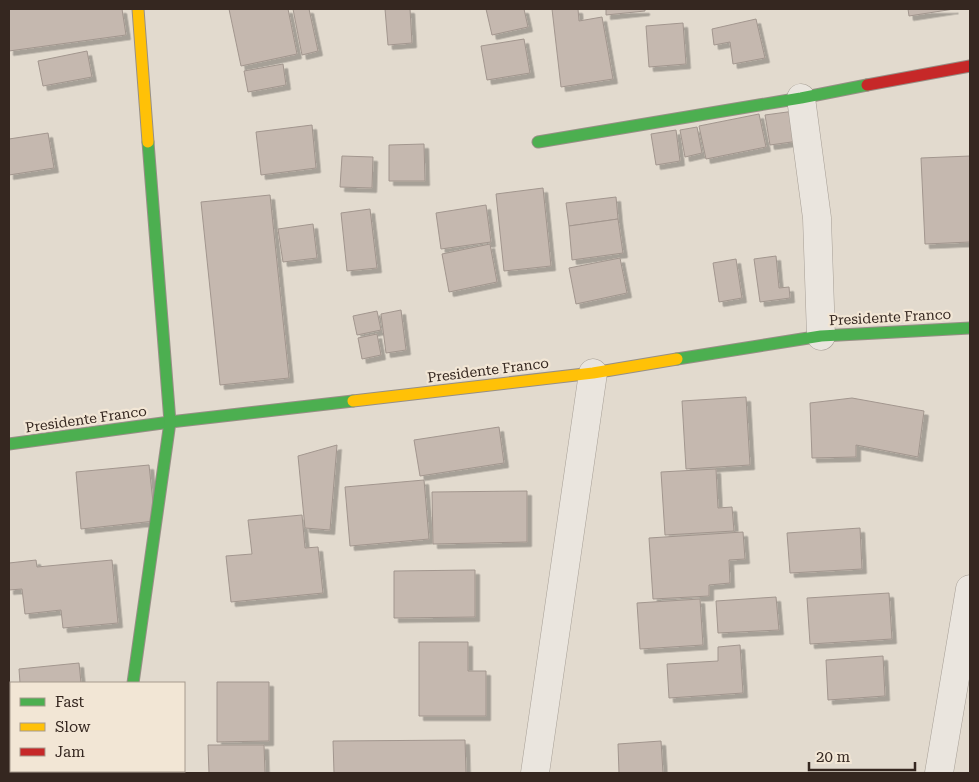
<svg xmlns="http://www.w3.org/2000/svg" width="979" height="782" viewBox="0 0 979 782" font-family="'Roboto Serif',serif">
<defs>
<filter id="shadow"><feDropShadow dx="4.5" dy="4.5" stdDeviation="0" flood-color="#0004"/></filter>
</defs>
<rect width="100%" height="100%" fill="#e2dace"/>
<!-- building -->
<g fill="#c5b8af" stroke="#a2968e" filter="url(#shadow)">
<path d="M 9,9 L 122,9 L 126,35 L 9,51 Z"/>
<path d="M 229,9 L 288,9 L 297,54 L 241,66 Z"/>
<path d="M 293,9 L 309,9 L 318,51 L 302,55 Z"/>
<path d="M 385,9 L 410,9 L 412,43 L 388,45 Z"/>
<path d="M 486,9 L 524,9 L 528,27 L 492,35 Z"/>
<path d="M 552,9 L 578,9 L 579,21 L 602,17 L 613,79 L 561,87 Z"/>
<path d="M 606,9 L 645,9 L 645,11 L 606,15 Z"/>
<path d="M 908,9 L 954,9 L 909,16 Z"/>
<path d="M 756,19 L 765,58 L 733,64 L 730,42 L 714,45 L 712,29 Z"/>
<path d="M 683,23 L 686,64 L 649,67 L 646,26 Z"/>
<path d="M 524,39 L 530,73 L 487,80 L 481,46 Z"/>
<path d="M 87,51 L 92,77 L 43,86 L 38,61 Z"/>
<path d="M 283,64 L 286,85 L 248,92 L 244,71 Z"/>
<path d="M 802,110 L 806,140 L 770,145 L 765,115 Z"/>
<path d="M 759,114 L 766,147 L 706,159 L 699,126 Z"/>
<path d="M 312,125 L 316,168 L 261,175 L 256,132 Z"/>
<path d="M 697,127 L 702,153 L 685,157 L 680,130 Z"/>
<path d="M 676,130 L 680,161 L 656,165 L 651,134 Z"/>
<path d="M 48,133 L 54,168 L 9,175 L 9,139 Z"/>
<path d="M 424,144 L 425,181 L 389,181 L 389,145 Z"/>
<path d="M 342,156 L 373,157 L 372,188 L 340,187 Z"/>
<path d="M 970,156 L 970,242 L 925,244 L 921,158 Z"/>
<path d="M 543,188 L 551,266 L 504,271 L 496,194 Z"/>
<path d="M 270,195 L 289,378 L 220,385 L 201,202 Z"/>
<path d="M 616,197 L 618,219 L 569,226 L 566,203 Z"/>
<path d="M 486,205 L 491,242 L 441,249 L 436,213 Z"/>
<path d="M 370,209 L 377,268 L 347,271 L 341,213 Z"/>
<path d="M 618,219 L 623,253 L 572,260 L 569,226 Z"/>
<path d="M 313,224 L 317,258 L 283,262 L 278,229 Z"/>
<path d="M 490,244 L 497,282 L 449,292 L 442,254 Z"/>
<path d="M 776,256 L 779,288 L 789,287 L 790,298 L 760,302 L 754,259 Z"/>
<path d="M 620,258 L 627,293 L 576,304 L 569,268 Z"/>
<path d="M 736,259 L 742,298 L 719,302 L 713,263 Z"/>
<path d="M 401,310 L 406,350 L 386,353 L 381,314 Z"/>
<path d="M 377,311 L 381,330 L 357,335 L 353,316 Z"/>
<path d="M 377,334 L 381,355 L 362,359 L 358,338 Z"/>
<path d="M 746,397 L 750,465 L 686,469 L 682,401 Z"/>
<path d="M 852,398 L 924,411 L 918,457 L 856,445 L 856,457 L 812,458 L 810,403 Z"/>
<path d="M 499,427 L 504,463 L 420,476 L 414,440 Z"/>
<path d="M 337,445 L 330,530 L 305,528 L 298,456 Z"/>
<path d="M 149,465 L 155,521 L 81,529 L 76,472 Z"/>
<path d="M 716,469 L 718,508 L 732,507 L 734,531 L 665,535 L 661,472 Z"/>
<path d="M 424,480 L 429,539 L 350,546 L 345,487 Z"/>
<path d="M 527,491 L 527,542 L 433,544 L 432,492 Z"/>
<path d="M 302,515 L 305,548 L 318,547 L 323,593 L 231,602 L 226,556 L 252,554 L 248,520 Z"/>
<path d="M 860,528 L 862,569 L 790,573 L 787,533 Z"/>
<path d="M 743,532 L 745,559 L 729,560 L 730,583 L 709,585 L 709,596 L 653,599 L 649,538 Z"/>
<path d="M 36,560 L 37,567 L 112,560 L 118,623 L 63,628 L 61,610 L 25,614 L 22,589 L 9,590 L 9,563 Z"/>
<path d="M 475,570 L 475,617 L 394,618 L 394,571 Z"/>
<path d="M 889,593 L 892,639 L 810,644 L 807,598 Z"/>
<path d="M 776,597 L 779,630 L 718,633 L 716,601 Z"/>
<path d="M 700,599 L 703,645 L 640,649 L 637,603 Z"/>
<path d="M 419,642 L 468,642 L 468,671 L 486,671 L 486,716 L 419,716 Z"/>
<path d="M 740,645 L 743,693 L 669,698 L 667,664 L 718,661 L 718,647 Z"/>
<path d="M 883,656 L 885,696 L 828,700 L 826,660 Z"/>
<path d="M 79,663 L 81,683 L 20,683 L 19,669 Z"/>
<path d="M 217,682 L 269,682 L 269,741 L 217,742 Z"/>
<path d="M 465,740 L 466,773 L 334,773 L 333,741 Z"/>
<path d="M 661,741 L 663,773 L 619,773 L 618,744 Z"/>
<path d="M 208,745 L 264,745 L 265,773 L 209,773 Z"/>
<path d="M 19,771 L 54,771 L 65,773 L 18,773 Z"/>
</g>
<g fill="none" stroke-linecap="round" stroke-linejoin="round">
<defs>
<g id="street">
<path d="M 801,98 L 817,218 L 821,336"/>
<path d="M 120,773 L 120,771"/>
<path d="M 535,773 L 593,373"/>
<path d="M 939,773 L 970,589"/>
</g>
<g id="fast">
<path d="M 538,142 L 801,98 L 867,85"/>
<path d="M 677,359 L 821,336 L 970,328"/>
<path d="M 9,444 L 170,422 L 353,401"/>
<path d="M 133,683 L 170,422 L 148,142"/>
</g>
<g id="slow">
<path d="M 138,9 L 148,142"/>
<path d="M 353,401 L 593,373 L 677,359"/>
</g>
<path id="jam" d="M 867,85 L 970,66"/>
</defs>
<!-- street casing -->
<use href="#street" stroke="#a79f96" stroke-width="29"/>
<!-- fast casing -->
<use href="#fast" stroke="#978f86" stroke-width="13"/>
<!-- slow casing -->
<use href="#slow" stroke="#978f86" stroke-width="13"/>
<!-- jam casing -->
<use href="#jam" stroke="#978f86" stroke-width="13"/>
<!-- street -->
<use href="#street" stroke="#eae5de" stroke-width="28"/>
<!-- fast -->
<use href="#fast" stroke="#4caf50" stroke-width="11"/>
<!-- slow -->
<use href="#slow" stroke="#ffc107" stroke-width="11"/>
<!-- jam -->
<use href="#jam" stroke="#c62828" stroke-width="11"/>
</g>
<g text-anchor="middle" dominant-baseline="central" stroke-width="4.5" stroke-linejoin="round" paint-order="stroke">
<!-- street labels -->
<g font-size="14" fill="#352720" stroke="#f2e6d5">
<text transform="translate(890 317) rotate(-3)">Presidente Franco</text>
<text transform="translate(488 370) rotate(-7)">Presidente Franco</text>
<text transform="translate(86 419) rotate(-8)">Presidente Franco</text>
</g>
</g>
<!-- border -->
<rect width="979" height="782" fill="none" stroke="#352720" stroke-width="20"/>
<!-- legend -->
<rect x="10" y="682" width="175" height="90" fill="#f2e6d5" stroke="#a69a8d"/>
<rect x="20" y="698" width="25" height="8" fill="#4caf50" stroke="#a69a8d"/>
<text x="55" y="707" font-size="15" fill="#352720">Fast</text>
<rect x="20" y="723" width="25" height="8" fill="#ffc107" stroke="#a69a8d"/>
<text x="55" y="732" font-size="15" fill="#352720">Slow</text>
<rect x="20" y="748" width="25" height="8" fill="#c62828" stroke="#a69a8d"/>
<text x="55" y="757" font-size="15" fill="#352720">Jam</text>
<!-- scale -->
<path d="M809 762v8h106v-8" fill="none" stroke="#352720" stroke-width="2.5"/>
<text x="816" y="762" font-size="15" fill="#352720" stroke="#f2e6d5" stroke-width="4" paint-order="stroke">20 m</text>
</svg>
